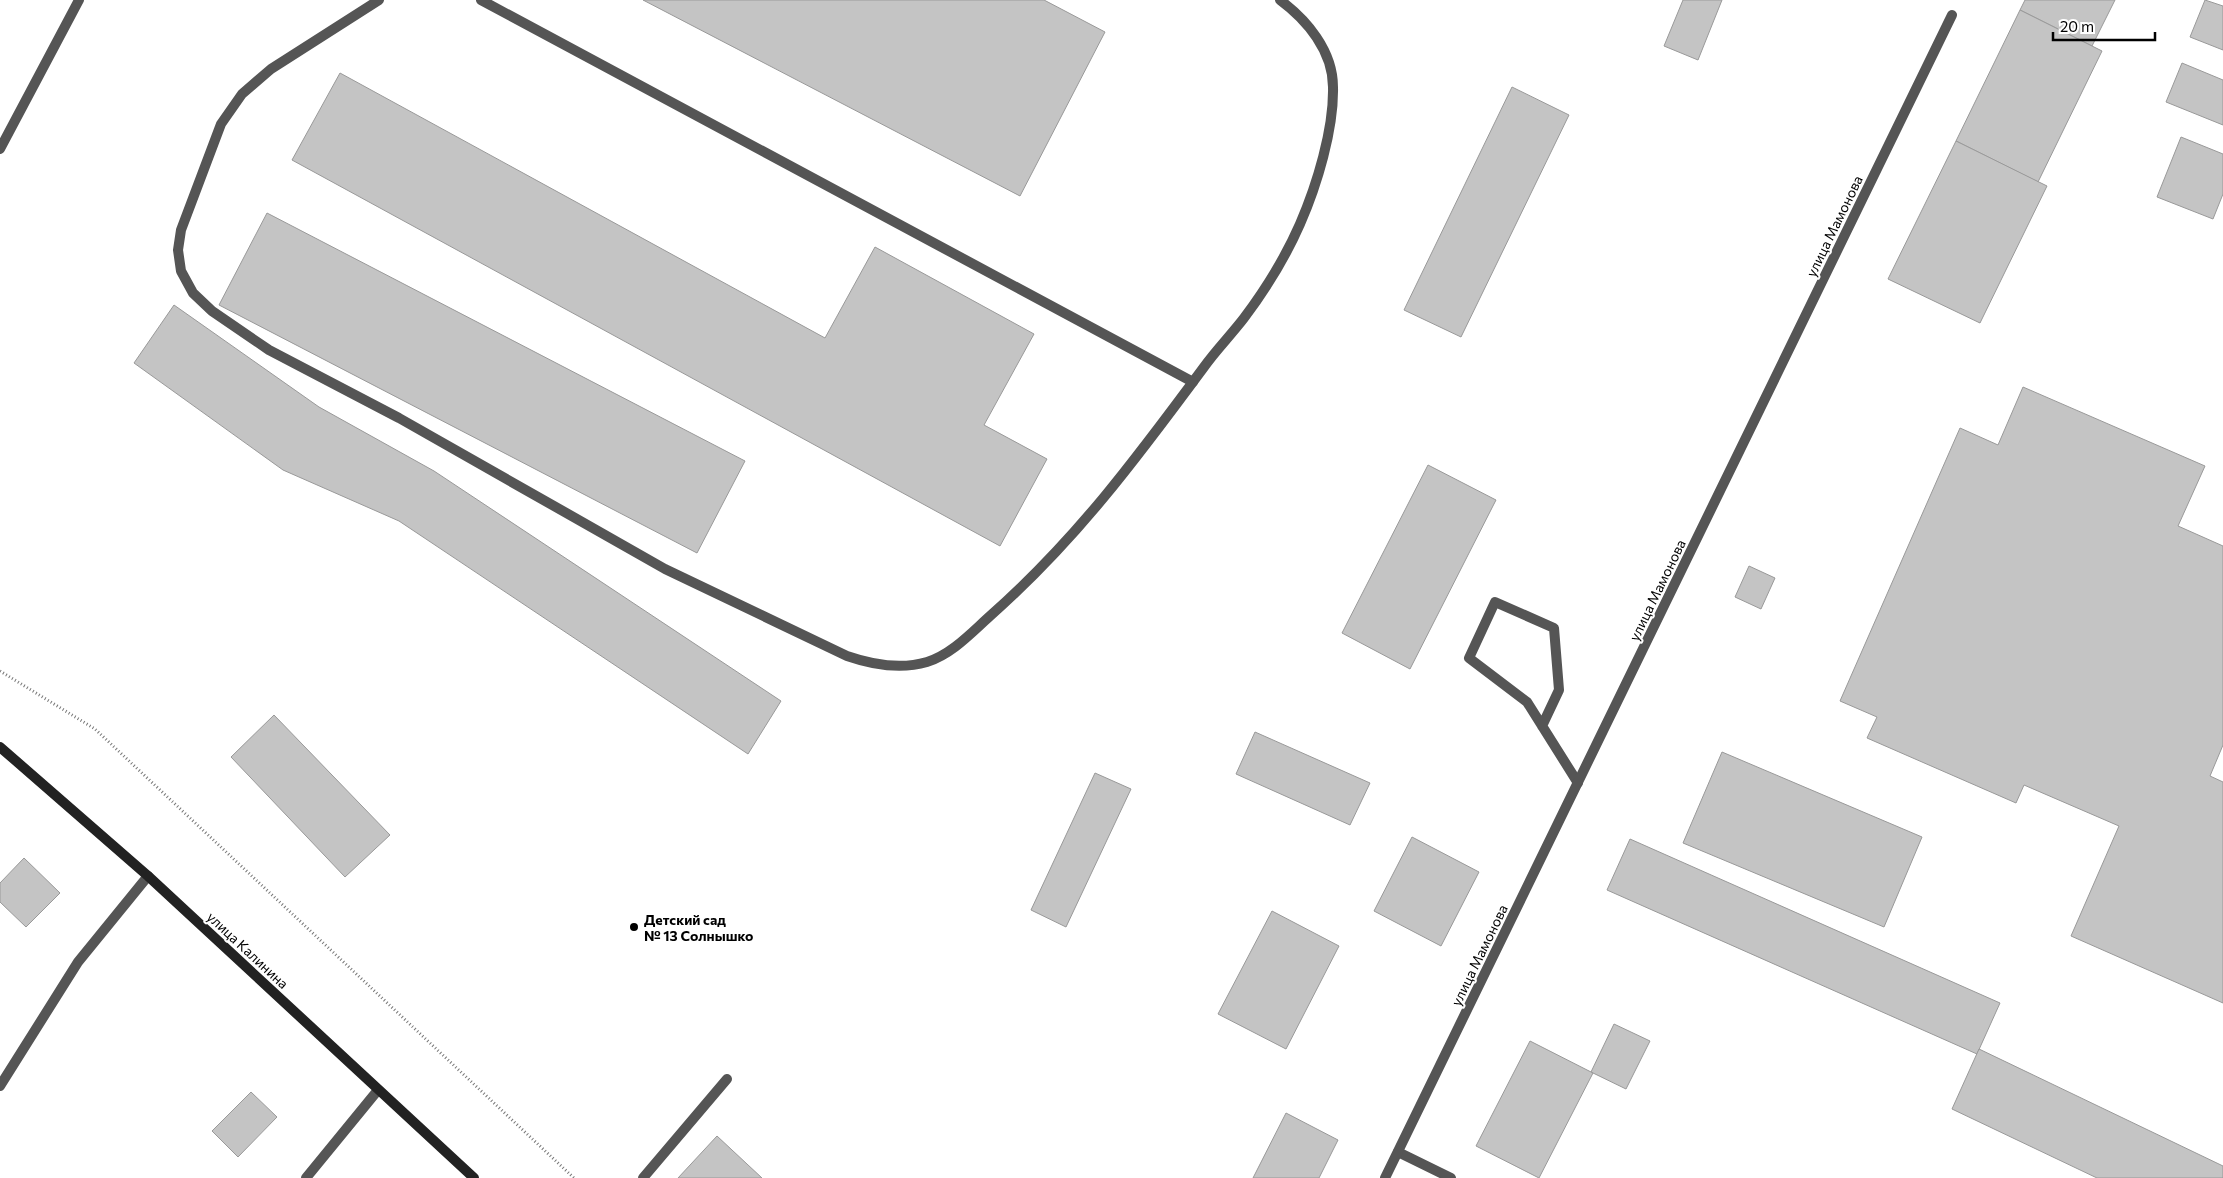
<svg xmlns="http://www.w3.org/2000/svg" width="2223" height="1178" viewBox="0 0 2223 1178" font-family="Commissioner,sans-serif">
<rect width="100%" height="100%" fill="#fff"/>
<!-- building -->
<g fill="#c4c4c4" stroke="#999">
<path d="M 643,0 L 1044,0 L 1105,32 L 1020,196 Z"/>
<path d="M 1683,0 L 1722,0 L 1698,60 L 1664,46 Z"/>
<path d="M 2025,0 L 2115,0 L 2092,46 L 2020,10 Z"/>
<path d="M 2205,0 L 2223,6 L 2223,50 L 2190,37 Z"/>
<path d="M 2020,10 L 2102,51 L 2038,182 L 1956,141 Z"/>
<path d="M 2182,63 L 2223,80 L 2223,125 L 2166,102 Z"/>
<path d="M 340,73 L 825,338 L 875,247 L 1034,334 L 984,425 L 1047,459 L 1000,546 L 292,160 Z"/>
<path d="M 1512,87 L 1569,115 L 1461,337 L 1404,310 Z"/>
<path d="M 2181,137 L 2223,154 L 2223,194 L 2213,219 L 2157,197 Z"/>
<path d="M 1956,141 L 2047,186 L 1980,323 L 1888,279 Z"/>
<path d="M 267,213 L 745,461 L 697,553 L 219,305 Z"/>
<path d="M 174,305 L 319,407 L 434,471 L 781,701 L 748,754 L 399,521 L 283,470 L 134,363 Z"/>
<path d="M 2023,387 L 2205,466 L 2178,526 L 2223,546 L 2223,745 L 2210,776 L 2223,782 L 2223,1003 L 2071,936 L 2119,826 L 2024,785 L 2016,803 L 1867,738 L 1877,717 L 1840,701 L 1960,428 L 1998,445 Z"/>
<path d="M 1428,465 L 1496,500 L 1410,669 L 1342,633 Z"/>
<path d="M 1749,566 L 1775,578 L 1761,609 L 1735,597 Z"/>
<path d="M 274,715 L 390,835 L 345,877 L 231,757 Z"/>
<path d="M 1255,732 L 1370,783 L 1350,825 L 1236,774 Z"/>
<path d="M 1722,752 L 1922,837 L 1884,927 L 1683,843 Z"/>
<path d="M 1095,773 L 1131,789 L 1066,927 L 1031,910 Z"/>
<path d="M 1412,837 L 1479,872 L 1441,946 L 1374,911 Z"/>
<path d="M 1630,839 L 2000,1003 L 1977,1054 L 1607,890 Z"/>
<path d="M 24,858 L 60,893 L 26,927 L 0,902 L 0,883 Z"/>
<path d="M 1272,911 L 1339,946 L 1286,1049 L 1218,1014 Z"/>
<path d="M 1614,1024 L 1650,1041 L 1626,1089 L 1591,1072 Z"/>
<path d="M 1530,1041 L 1593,1073 L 1539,1178 L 1476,1146 Z"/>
<path d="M 1979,1049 L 2223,1166 L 2223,1178 L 2097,1178 L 1952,1109 Z"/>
<path d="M 251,1092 L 277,1117 L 238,1157 L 212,1131 Z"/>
<path d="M 1286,1113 L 1338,1140 L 1319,1178 L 1253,1178 Z"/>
<path d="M 717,1136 L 762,1178 L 678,1178 Z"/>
</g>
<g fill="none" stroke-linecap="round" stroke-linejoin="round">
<!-- path -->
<path stroke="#777" stroke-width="3" stroke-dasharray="1 2.5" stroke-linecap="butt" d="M 0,671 L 95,729 L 574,1178"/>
<!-- lane -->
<g stroke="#555" stroke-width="10">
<path d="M 379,0 L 271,69 L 242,94 L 221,124 L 181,230 L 178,250 L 181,271 L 193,293 L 212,311 L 269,350 L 399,418 L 665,569 L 847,656 C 873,665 900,670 927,662 C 952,654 971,633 990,616 C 1075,541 1136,459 1204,367 C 1216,350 1231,335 1244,318 C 1265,290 1286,256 1300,224 C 1317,185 1334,129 1333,87 C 1333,51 1307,20 1280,0"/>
<path d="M 481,0 L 1193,382"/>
<path d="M 1542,726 L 1559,690 L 1554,628 L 1495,602 L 1469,658 L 1527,702 L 1578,783"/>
<path d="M 643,1178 L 727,1079"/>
</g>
<!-- street -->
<g stroke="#555" stroke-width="10">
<path d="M 0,149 L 79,0"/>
<path d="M 0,1086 L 78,962 L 148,876"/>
<path d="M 1398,1152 L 1451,1178"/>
<path d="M 306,1178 L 378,1090"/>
<path d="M 1385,1178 L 1952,15"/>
</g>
<!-- secondary -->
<path stroke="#222" stroke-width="10" d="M 0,747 L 148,876 L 474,1178"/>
</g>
<!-- markers -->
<circle fill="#000" stroke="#fff" stroke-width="2" cx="634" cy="927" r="5"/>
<g text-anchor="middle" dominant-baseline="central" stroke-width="4" stroke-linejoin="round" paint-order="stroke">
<!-- street labels -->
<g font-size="14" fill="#000" stroke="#fff">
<text transform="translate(1834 226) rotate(-64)">улица Мамонова</text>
<text transform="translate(1657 590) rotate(-64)">улица Мамонова</text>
<text transform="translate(248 950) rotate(43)">улица Калинина</text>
<text transform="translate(1479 955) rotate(-64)">улица Мамонова</text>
</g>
<!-- poi labels -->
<g font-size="14" font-weight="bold" fill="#000" stroke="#fff" text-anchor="start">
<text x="644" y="919">Детский сад<tspan x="644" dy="16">№ 13 Солнышко</tspan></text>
</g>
</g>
<!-- scale -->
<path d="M2053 32v8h102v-8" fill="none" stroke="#000000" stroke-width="2.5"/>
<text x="2060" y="32" font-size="15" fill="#000000" stroke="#ffffff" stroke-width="4" paint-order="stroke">20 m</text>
</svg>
